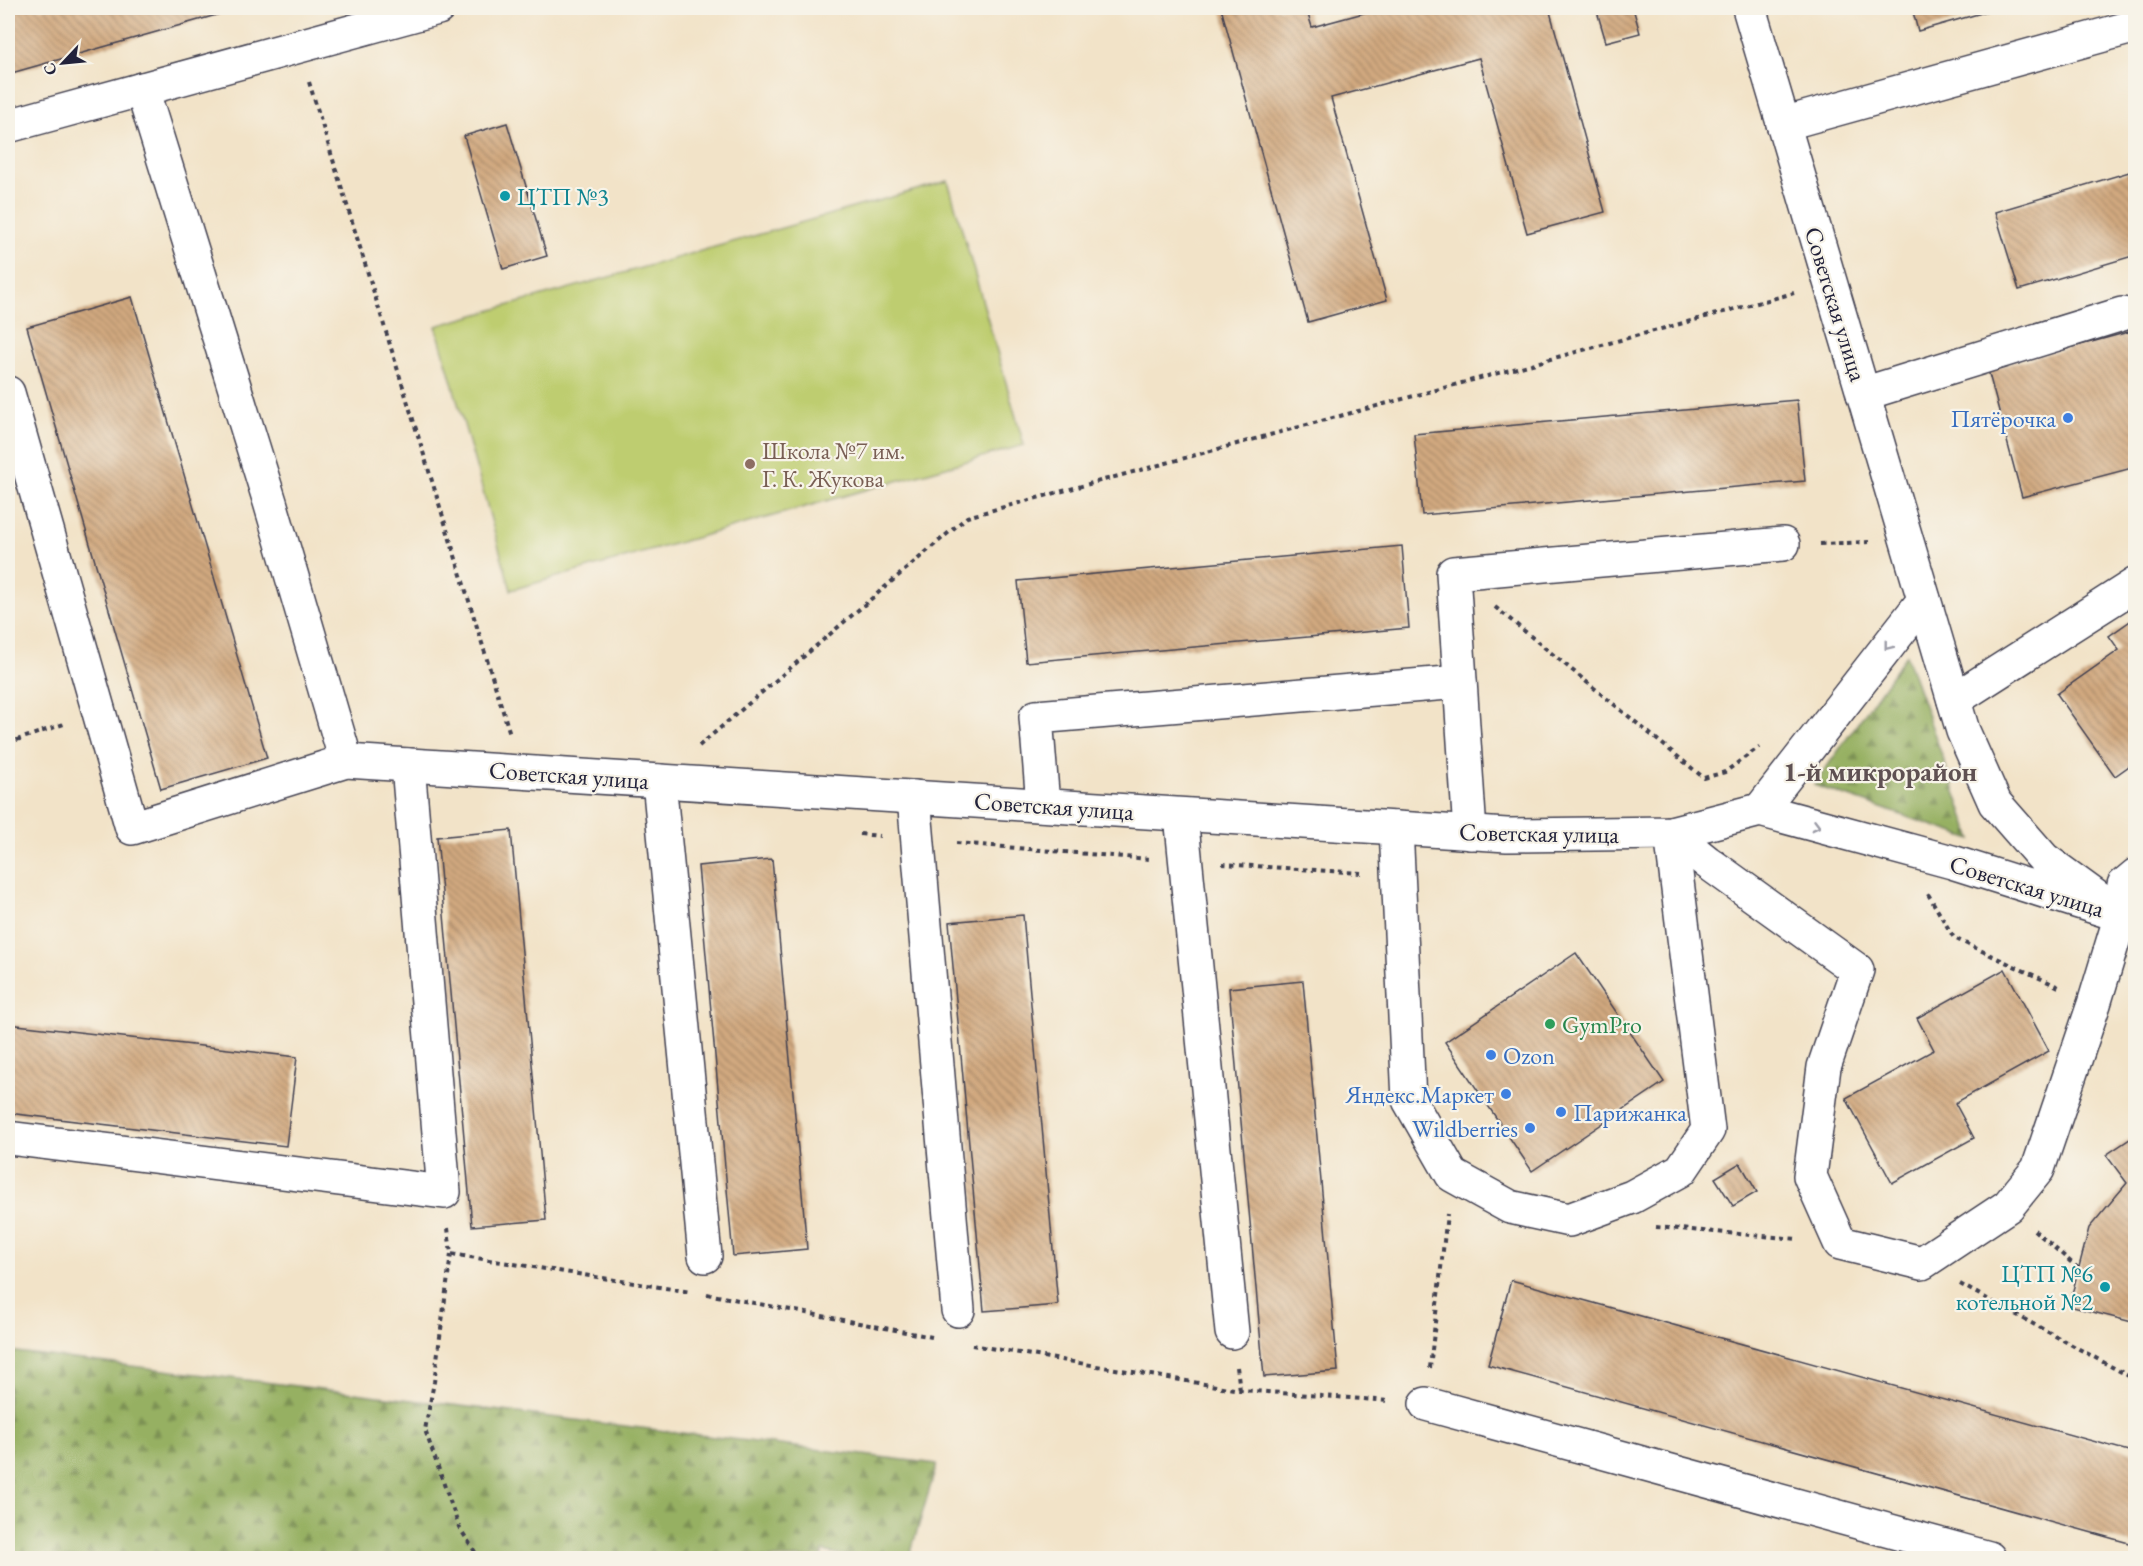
<svg xmlns="http://www.w3.org/2000/svg" width="2143" height="1566" viewBox="0 0 2143 1566" font-family="'EB Garamond',serif">
<defs>
<pattern id="forest-firs" width="22" height="20" patternUnits="userSpaceOnUse" patternTransform="scale(1.5)"><rect width="22" height="20" fill="#96b062"/><path d="M5 1l3.5 6h-7zM16 11l3.5 6h-7z" fill="#7a8f52"/></pattern>
<pattern id="building-back-hatch" width="6" height="6" patternUnits="userSpaceOnUse" patternTransform="scale(1.5)"><rect width="6" height="6" fill="#d1a97f"/><path d="M-1 5l2 2M0 0l6 6M5-1l2 2" fill="none" stroke="#a98969"/></pattern>
</defs>
<rect width="100%" height="100%" fill="#f7f3e8"/>
<filter id="ink" filterUnits="userSpaceOnUse"><feTurbulence type="fractalNoise" baseFrequency=".0167" numOctaves="2"/><feDisplacementMap in="SourceGraphic" scale="12" xChannelSelector="R" yChannelSelector="G"/><feConvolveMatrix kernelMatrix="1 2 1 2 8 2 1 2 1" color-interpolation-filters="sRGB"/></filter>
<filter id="wash" filterUnits="userSpaceOnUse"><feTurbulence type="fractalNoise" baseFrequency=".008" numOctaves="4" result="noise"/><feDisplacementMap in="SourceGraphic" scale="24" xChannelSelector="R" yChannelSelector="G"/><feGaussianBlur stdDeviation="1.35" result="paint"/><feColorMatrix in="noise" values="0 0 0 0 0 0 0 0 0 0 0 0 0 0 0 0 0 1.4 0 .05"/><feComposite in="paint" operator="in"/></filter>
<g filter="url(#wash)">
<rect width="100%" height="100%" fill="#f2e3c8"/>
<!-- green -->
<path fill="#becd70" stroke="#707856" stroke-width="1.5" d="M 948,181 L 1024,445 L 511,590 L 436,326 Z"/>
<!-- forest -->
<g fill="url(#forest-firs)" stroke="#5c694e" stroke-width="1.5">
<path d="M 1906,655 L 1972,839 L 1814,785 Z"/>
<path d="M 8,1351 L 937,1464 L 909,1558 L 856,1558 L 823,1551 L 821,1558 L 8,1558 Z"/>
</g>
<g id="blocks">
<!-- building -->
<g fill="url(#building-back-hatch)">
<path d="M 8,8 L 241,8 L 8,74 Z"/>
<path d="M 1221,8 L 1306,8 L 1312,27 L 1382,8 L 1549,8 L 1605,212 L 1527,233 L 1479,58 L 1331,98 L 1387,300 L 1308,322 Z"/>
<path d="M 1596,8 L 1633,8 L 1640,33 L 1606,42 Z"/>
<path d="M 1912,8 L 1999,8 L 1918,31 Z"/>
<path d="M 507,123 L 547,256 L 503,269 L 464,136 Z"/>
<path d="M 2136,170 L 2136,255 L 2019,290 L 1995,212 Z"/>
<path d="M 132,297 L 267,758 L 161,789 L 27,327 Z"/>
<path d="M 2136,330 L 2136,467 L 2022,497 L 1988,370 Z"/>
<path d="M 1797,400 L 1805,481 L 1422,515 L 1414,434 Z"/>
<path d="M 1402,546 L 1409,628 L 1026,662 L 1018,581 Z"/>
<path d="M 2136,617 L 2136,761 L 2115,776 L 2057,694 L 2119,650 L 2109,636 Z"/>
<path d="M 511,830 L 546,1220 L 472,1226 L 437,837 Z"/>
<path d="M 772,859 L 807,1249 L 733,1256 L 698,866 Z"/>
<path d="M 1023,915 L 1058,1305 L 984,1311 L 949,922 Z"/>
<path d="M 1576,953 L 1664,1082 L 1532,1171 L 1445,1042 Z"/>
<path d="M 2005,969 L 2049,1051 L 1955,1103 L 1974,1138 L 1892,1183 L 1846,1098 L 1934,1050 L 1917,1018 Z"/>
<path d="M 1303,981 L 1338,1371 L 1264,1377 L 1229,988 Z"/>
<path d="M 8,1024 L 297,1057 L 286,1146 L 8,1113 Z"/>
<path d="M 2136,1135 L 2136,1323 L 2069,1306 L 2089,1228 L 2127,1183 L 2106,1155 Z"/>
<path d="M 1740,1163 L 1757,1192 L 1733,1206 L 1715,1178 Z"/>
<path d="M 1511,1280 L 2136,1453 L 2136,1545 L 1488,1365 Z"/>
</g>
</g>
</g>
<g filter="url(#ink)">
<use href="#blocks" fill-opacity="0" stroke="#413f50" stroke-width="1.5"/>
<g fill="none" stroke-linecap="round" stroke-linejoin="round">
<defs>
<g id="minor">
<path d="M 1749,8 L 1963,731 L 1995,803 L 2044,859 L 2099,899"/>
<path d="M 142,89 L 270,502 L 346,761"/>
<path d="M 1783,124 L 2136,26"/>
<path d="M 8,126 L 438,8"/>
<path d="M 8,393 L 132,828 L 346,761 L 1507,835 L 1671,833 L 1760,810 L 1952,862 L 2136,920"/>
<path d="M 1863,394 L 2122,314"/>
<path d="M 1954,700 L 2136,584"/>
<path d="M 659,781 L 705,1256"/>
<path d="M 914,797 L 958,1310"/>
<path d="M 1043,805 L 1036,717 L 1460,682"/>
<path d="M 1760,810 L 1924,600"/>
<path d="M 1181,815 L 1232,1332"/>
<path d="M 1396,828 L 1409,1100 L 1452,1175 L 1510,1207 L 1569,1220 L 1632,1197 L 1681,1170 L 1708,1130 L 1671,833"/>
<path d="M 1470,833 L 1453,573 L 1783,544"/>
<path d="M 1671,833 L 1707,862 L 1857,970 L 1824,1067 L 1810,1176 L 1840,1243 L 1922,1263 L 2008,1206 L 2038,1169 L 2094,1004 L 2121,915 L 2124,885 L 2136,875"/>
<path d="M 8,1138 L 444,1192 L 408,765"/>
<path d="M 1426,1404 L 1989,1558"/>
</g>
</defs>
<!-- minor casing -->
<use href="#minor" stroke="#413f50" stroke-width="36"/>
<!-- path -->
<g stroke="#413f50" stroke-width="4" stroke-dasharray="4.5 4.5" stroke-linecap="butt">
<path d="M 309,82 L 510,734"/>
<path d="M 1820,544 L 1869,542"/>
<path d="M 1495,607 L 1704,778 L 1725,772 L 1759,747"/>
<path d="M 8,743 L 64,724"/>
<path d="M 699,746 L 967,517 L 1794,293"/>
<path d="M 860,834 L 880,836"/>
<path d="M 956,843 L 1149,859"/>
<path d="M 1222,864 L 1361,873"/>
<path d="M 1928,894 L 1954,938 L 2061,988"/>
<path d="M 1656,1227 L 1798,1239"/>
<path d="M 448,1228 L 451,1254 L 691,1292"/>
<path d="M 2034,1230 L 2079,1269"/>
<path d="M 451,1254 L 434,1382 L 425,1430 L 459,1527 L 479,1558"/>
<path d="M 1960,1284 L 2136,1380"/>
<path d="M 707,1294 L 932,1337"/>
<path d="M 972,1345 L 1240,1390 L 1390,1401"/>
<path d="M 1237,1367 L 1240,1390"/>
<path d="M 1430,1368 L 1447,1214"/>
</g>
<!-- minor -->
<use href="#minor" stroke="#fff" stroke-width="33"/>
</g>
<!-- one-way arrows -->
<defs><path id="oneway-chevron" d="M-2-3.5L2.5 0L-2 3.5" fill="none" stroke-width="1.6" stroke-linecap="round" stroke-linejoin="round" transform="scale(1.5)"/></defs>
<g stroke="#9c9ca7">
<use href="#oneway-chevron" transform="translate(1888 646) rotate(128)"/>
<use href="#oneway-chevron" transform="translate(1816 826) rotate(15)"/>
</g>
</g>
<!-- markers -->
<g fill="#0f9aa8" stroke="#f7f3e8" stroke-width="2">
<circle cx="505" cy="196" r="6"/>
<circle cx="2105" cy="1287" r="6"/>
</g>
<g fill="#3f7fe0" stroke="#f7f3e8" stroke-width="2">
<circle cx="2068" cy="418" r="6"/>
<circle cx="1491" cy="1055" r="6"/>
<circle cx="1506" cy="1094" r="6"/>
<circle cx="1561" cy="1112" r="6"/>
<circle cx="1530" cy="1128" r="6"/>
</g>
<circle fill="#8d6e63" stroke="#f7f3e8" stroke-width="2" cx="750" cy="464" r="6"/>
<circle fill="#2e9e5b" stroke="#f7f3e8" stroke-width="2" cx="1550" cy="1024" r="6"/>
<g text-anchor="middle" dominant-baseline="central" stroke-width="4.5" stroke-linejoin="round" paint-order="stroke">
<!-- culture labels -->
<g font-size="24" fill="#0d838f" stroke="#f7f3e8" text-anchor="start">
<text x="517" y="196">ЦТП №3</text>
<text x="2093" y="1273" text-anchor="end">ЦТП №6<tspan x="2093" dy="28">котельной №2</tspan></text>
</g>
<!-- street labels -->
<g font-size="24" fill="#22223b" stroke="#f7f3e8">
<text transform="translate(1836 304) rotate(73)">Советская улица</text>
<text transform="translate(569 775) rotate(4)">Советская улица</text>
<text transform="translate(1054 806) rotate(4)">Советская улица</text>
<text transform="translate(1539 833) rotate(1)">Советская улица</text>
<text transform="translate(2027 886) rotate(17)">Советская улица</text>
</g>
<!-- shop labels -->
<g font-size="24" fill="#366cbe" stroke="#f7f3e8" text-anchor="end">
<text x="2056" y="418">Пятёрочка</text>
<text x="1503" y="1055" text-anchor="start">Ozon</text>
<text x="1494" y="1094">Яндекс.Маркет</text>
<text x="1573" y="1112" text-anchor="start">Парижанка</text>
<text x="1518" y="1128">Wildberries</text>
</g>
<!-- education labels -->
<g font-size="24" fill="#785e54" stroke="#f7f3e8" text-anchor="start">
<text x="762" y="450">Школа №7 им.<tspan x="762" dy="28">Г. К. Жукова</tspan></text>
</g>
<!-- leisure labels -->
<g font-size="24" fill="#27864d" stroke="#f7f3e8" text-anchor="start">
<text x="1562" y="1024">GymPro</text>
</g>
<!-- quarter labels -->
<g font-size="27" font-weight="bold" fill="#5f5153" stroke="#f7f3e8">
<text x="1880" y="771">1-й микрорайон</text>
</g>
</g>
<!-- margin -->
<rect width="2143" height="1566" fill="none" stroke="#f7f3e8" stroke-width="30"/>
<!-- north arrow -->
<g transform="translate(63 63) rotate(244)" stroke="#f7f3e8" stroke-width="4.5" paint-order="stroke">
<path d="M0-4.5L10 22L0 15L-10 22Z" fill="#22223b"/>
<text y="-9" font-size="16" font-weight="bold" text-anchor="middle" fill="#22223b">С</text>
</g>
</svg>
